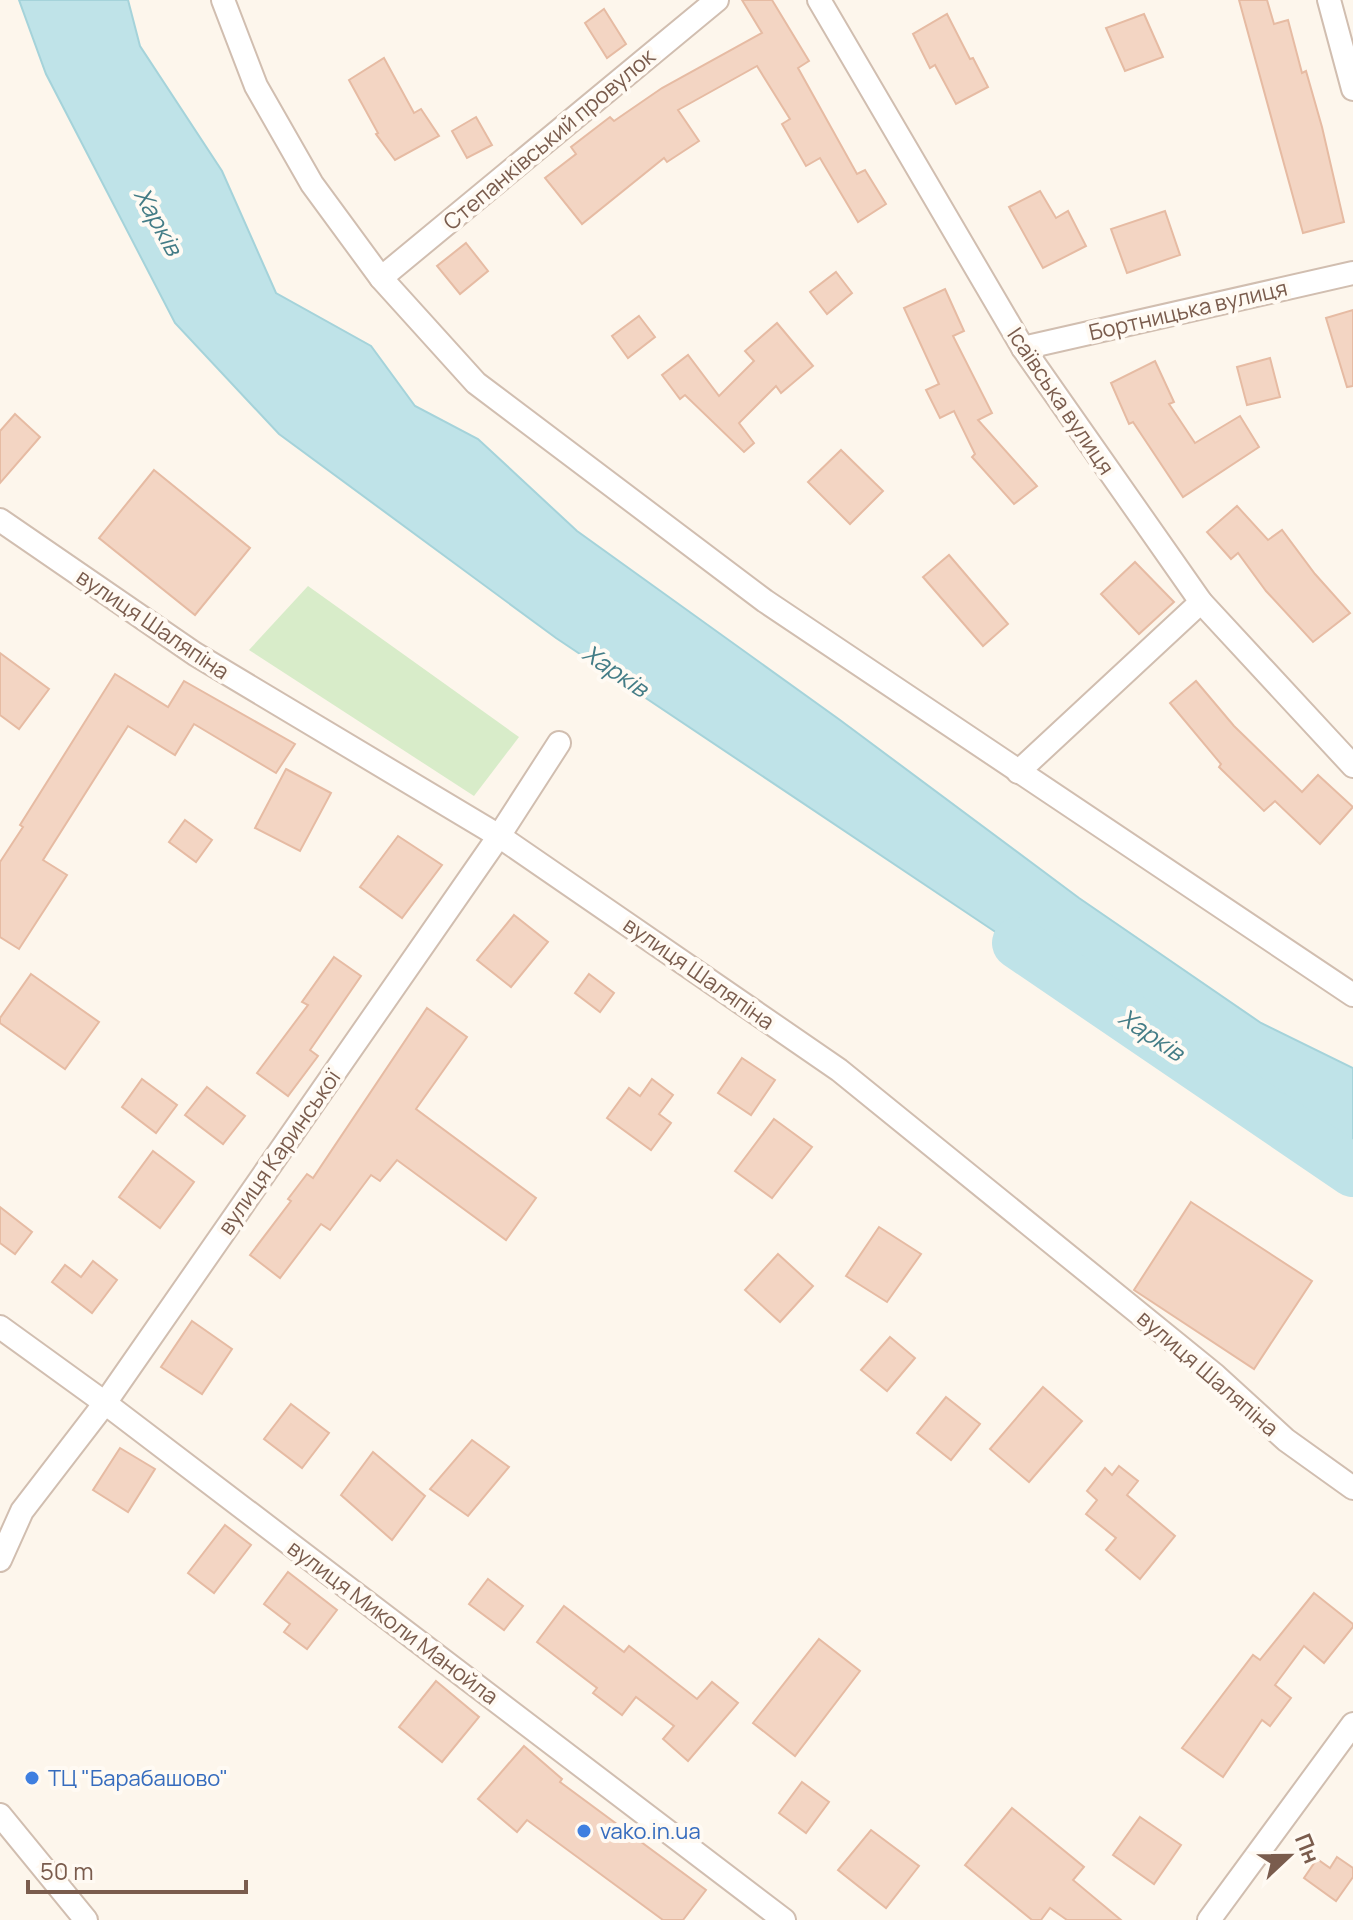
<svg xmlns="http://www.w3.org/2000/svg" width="1353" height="1920" viewBox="0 0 1353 1920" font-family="Manrope,sans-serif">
<rect width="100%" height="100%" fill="#fdf6ec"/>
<!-- green -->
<path fill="#d8ecc9" d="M 308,586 L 519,737 L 474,796 L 249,650 Z"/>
<!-- water -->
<path fill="#bfe3e8" stroke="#a5d3da" stroke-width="2" d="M 19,0 L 128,0 L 140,46 L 222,171 L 276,293 L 371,346 L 415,406 L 478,439 L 577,531 L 840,720 L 1079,898 L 1261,1023 L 1353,1068 L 1353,1157 L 997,933 L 556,638 L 279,434 L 175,323 L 46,74 Z"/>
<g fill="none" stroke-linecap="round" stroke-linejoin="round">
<!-- river -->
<path stroke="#bfe3e8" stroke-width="52" d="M 1018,943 L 1353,1171"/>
</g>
<!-- building -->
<g fill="#f3d5c3" stroke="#e6bba3" stroke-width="2">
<path d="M 742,0 L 772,0 L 809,61 L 798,68 L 857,174 L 865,170 L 886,204 L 858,222 L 820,158 L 806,166 L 782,124 L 790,119 L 757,66 L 678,110 L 699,141 L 667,162 L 664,158 L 582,224 L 545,178 L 576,154 L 571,147 L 610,117 L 614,121 L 662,88 L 762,33 Z"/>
<path d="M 1239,0 L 1267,0 L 1274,24 L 1288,20 L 1302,73 L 1306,71 L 1322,127 L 1344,222 L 1303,233 Z"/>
<path d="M 604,9 L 626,44 L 607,58 L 585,23 Z"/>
<path d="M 947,14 L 970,59 L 973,58 L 988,87 L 956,104 L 935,65 L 930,68 L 913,34 Z"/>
<path d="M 1144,14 L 1163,57 L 1125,71 L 1106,28 Z"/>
<path d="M 384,58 L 414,113 L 421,109 L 439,136 L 395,160 L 376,134 L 378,133 L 349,80 Z"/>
<path d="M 476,117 L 492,145 L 467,158 L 452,131 Z"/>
<path d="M 1040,191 L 1056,218 L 1068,211 L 1086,246 L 1043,268 L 1009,207 Z"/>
<path d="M 1165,211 L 1180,255 L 1127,273 L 1111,229 Z"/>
<path d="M 466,243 L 488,271 L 460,294 L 437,266 Z"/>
<path d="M 836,272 L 852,293 L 827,314 L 810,292 Z"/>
<path d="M 945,289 L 964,331 L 953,336 L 992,413 L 978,420 L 1037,486 L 1014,504 L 972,457 L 975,454 L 954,411 L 940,418 L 926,390 L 939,384 L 904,308 Z"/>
<path d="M 1353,310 L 1353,386 L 1347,387 L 1326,318 Z"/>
<path d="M 639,316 L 655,337 L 628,358 L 612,336 Z"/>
<path d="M 777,323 L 813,366 L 781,393 L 776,386 L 739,423 L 754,443 L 744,452 L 685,395 L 680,399 L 662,375 L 688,355 L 719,396 L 754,361 L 745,351 Z"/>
<path d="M 1270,358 L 1280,397 L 1247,405 L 1237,367 Z"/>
<path d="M 1155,361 L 1174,402 L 1169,404 L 1195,443 L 1240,416 L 1259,447 L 1183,497 L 1133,422 L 1129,424 L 1111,383 Z"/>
<path d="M 15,414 L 40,437 L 0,483 L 0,431 Z"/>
<path d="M 841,450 L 883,491 L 850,524 L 808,482 Z"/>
<path d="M 154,470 L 250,548 L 195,615 L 99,538 Z"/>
<path d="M 1237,506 L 1268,540 L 1282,530 L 1315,574 L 1350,613 L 1313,642 L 1266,591 L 1238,553 L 1231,559 L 1207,532 Z"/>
<path d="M 949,555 L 1008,624 L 983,646 L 923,577 Z"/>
<path d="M 1135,562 L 1174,602 L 1139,634 L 1101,594 Z"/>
<path d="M 0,653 L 49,689 L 19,729 L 0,715 Z"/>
<path d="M 115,674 L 168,707 L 184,681 L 295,744 L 276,773 L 194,724 L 175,755 L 128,726 L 43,860 L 67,875 L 19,949 L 0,937 L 0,862 L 23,827 L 20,825 Z"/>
<path d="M 1196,681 L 1234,726 L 1302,792 L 1318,775 L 1353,807 L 1320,844 L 1275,801 L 1264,811 L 1219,767 L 1221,764 L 1170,703 Z"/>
<path d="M 286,769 L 331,793 L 300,851 L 255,828 Z"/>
<path d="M 185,820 L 212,840 L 196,862 L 169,842 Z"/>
<path d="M 398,836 L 442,865 L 402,918 L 360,887 Z"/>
<path d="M 514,915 L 548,942 L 511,987 L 477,960 Z"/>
<path d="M 334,957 L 361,976 L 310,1050 L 318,1056 L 288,1096 L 257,1073 L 308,1005 L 302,1002 Z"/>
<path d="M 31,974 L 99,1022 L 65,1069 L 0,1023 L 0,1018 Z"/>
<path d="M 589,974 L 614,993 L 600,1012 L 575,993 Z"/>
<path d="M 427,1008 L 467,1037 L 416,1109 L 536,1198 L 506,1240 L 397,1160 L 380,1181 L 371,1175 L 330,1230 L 321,1224 L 280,1278 L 250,1255 L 291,1201 L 288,1199 L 307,1174 L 313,1178 Z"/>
<path d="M 742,1058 L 775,1080 L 751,1115 L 718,1093 Z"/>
<path d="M 142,1079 L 177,1105 L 156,1133 L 122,1107 Z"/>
<path d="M 652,1079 L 673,1095 L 659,1114 L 671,1123 L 651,1150 L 607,1118 L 629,1088 L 640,1096 Z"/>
<path d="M 207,1087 L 245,1116 L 223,1144 L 185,1115 Z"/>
<path d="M 774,1119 L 812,1147 L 772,1198 L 735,1171 Z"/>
<path d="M 153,1151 L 194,1182 L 160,1228 L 119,1197 Z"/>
<path d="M 1191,1202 L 1312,1281 L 1254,1369 L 1134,1290 Z"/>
<path d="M 0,1207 L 32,1232 L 15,1254 L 0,1243 Z"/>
<path d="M 879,1227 L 921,1254 L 887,1302 L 846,1276 Z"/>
<path d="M 778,1254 L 813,1286 L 780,1322 L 745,1290 Z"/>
<path d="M 93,1261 L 117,1280 L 92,1313 L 52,1282 L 65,1265 L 81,1277 Z"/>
<path d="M 192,1321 L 232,1349 L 202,1394 L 161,1367 Z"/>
<path d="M 890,1337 L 915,1358 L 887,1391 L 861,1370 Z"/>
<path d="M 1043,1387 L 1082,1421 L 1029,1482 L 990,1449 Z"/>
<path d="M 946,1397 L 980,1424 L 951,1460 L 917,1433 Z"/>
<path d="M 291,1404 L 329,1433 L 302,1468 L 264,1439 Z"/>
<path d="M 472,1440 L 509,1467 L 468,1516 L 430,1489 Z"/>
<path d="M 120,1448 L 155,1469 L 128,1512 L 93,1490 Z"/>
<path d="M 373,1452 L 425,1496 L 392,1540 L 341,1495 Z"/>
<path d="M 1119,1466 L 1138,1481 L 1127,1495 L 1175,1536 L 1140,1579 L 1106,1550 L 1116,1538 L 1086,1514 L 1097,1500 L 1087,1491 L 1105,1468 L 1112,1475 Z"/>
<path d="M 225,1525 L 251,1545 L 214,1593 L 188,1573 Z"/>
<path d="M 288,1572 L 337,1610 L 307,1649 L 284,1632 L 290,1624 L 264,1604 Z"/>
<path d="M 488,1579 L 523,1606 L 504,1630 L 469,1604 Z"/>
<path d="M 1314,1593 L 1353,1624 L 1353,1627 L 1324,1663 L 1304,1646 L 1275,1685 L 1291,1698 L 1270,1726 L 1262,1720 L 1223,1777 L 1182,1748 L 1253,1655 L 1260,1660 Z"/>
<path d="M 564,1606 L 624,1652 L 629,1646 L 697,1699 L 712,1682 L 738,1703 L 688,1761 L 663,1739 L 674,1726 L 636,1697 L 622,1715 L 593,1693 L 597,1688 L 537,1642 Z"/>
<path d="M 819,1639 L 860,1671 L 795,1756 L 753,1723 Z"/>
<path d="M 436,1681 L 479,1717 L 442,1762 L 399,1727 Z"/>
<path d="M 524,1746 L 562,1779 L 560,1782 L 706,1890 L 683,1920 L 663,1920 L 527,1820 L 517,1832 L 478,1799 Z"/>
<path d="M 802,1782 L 829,1802 L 806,1833 L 779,1813 Z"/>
<path d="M 1012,1808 L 1084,1867 L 1073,1880 L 1121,1920 L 1067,1920 L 1050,1908 L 1041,1920 L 1032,1920 L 965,1865 Z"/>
<path d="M 1140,1817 L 1181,1845 L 1154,1884 L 1113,1855 Z"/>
<path d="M 871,1830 L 919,1866 L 886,1908 L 838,1870 Z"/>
<path d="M 1337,1857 L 1353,1868 L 1353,1877 L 1336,1901 L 1304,1878 L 1317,1859 L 1330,1868 Z"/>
</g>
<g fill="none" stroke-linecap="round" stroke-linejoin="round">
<defs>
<g id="street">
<path d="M 223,0 L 256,86 L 312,184 L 381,278 L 476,383 L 765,601 L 1353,995"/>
<path d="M 819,0 L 1023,348 L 1201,602 L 1353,766"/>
<path d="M 1329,0 L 1353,89"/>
<path d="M 381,278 L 717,0"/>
<path d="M 1023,348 L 1353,273"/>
<path d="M 0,520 L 195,654 L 499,836 L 839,1070 L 1215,1375 L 1286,1440 L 1353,1488"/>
<path d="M 1018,772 L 1201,602"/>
<path d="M 0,1327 L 105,1403 L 784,1920"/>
<path d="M 0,1560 L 22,1511 L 105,1403 L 499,836 L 559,743"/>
<path d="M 0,1815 L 86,1920"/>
<path d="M 1209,1920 L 1353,1724"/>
</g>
</defs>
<!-- street casing -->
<use href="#street" stroke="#d1beb0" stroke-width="26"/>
<!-- street -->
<use href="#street" stroke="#fff" stroke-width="22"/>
</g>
<!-- markers -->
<g fill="#3f7fe0" stroke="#fffaf3" stroke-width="3">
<circle cx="32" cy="1778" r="8"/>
<circle cx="584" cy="1831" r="8"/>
</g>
<g text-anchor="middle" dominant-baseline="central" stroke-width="8" stroke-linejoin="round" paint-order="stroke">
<!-- street labels -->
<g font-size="22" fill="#7a5c4d" stroke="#fffaf3">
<text transform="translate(549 139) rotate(-40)">Степанківський провулок</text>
<text transform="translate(1188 310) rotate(-13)">Бортницька вулиця</text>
<text transform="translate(1061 401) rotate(56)">Ісаївська вулиця</text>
<text transform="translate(153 624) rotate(34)">вулиця Шаляпіна</text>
<text transform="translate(699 973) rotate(35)">вулиця Шаляпіна</text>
<text transform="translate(279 1152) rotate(-55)">вулиця Каринської</text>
<text transform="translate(1208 1373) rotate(41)">вулиця Шаляпіна</text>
<text transform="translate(393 1622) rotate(37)">вулиця Миколи Манойла</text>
</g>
<!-- shop labels -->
<g font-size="22" fill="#366cbe" stroke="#fffaf3" text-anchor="start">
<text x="48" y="1778">ТЦ "Барабашово"</text>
<text x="600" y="1831">vako.in.ua</text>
</g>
<!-- water labels -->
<g font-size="24" font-style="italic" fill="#437c86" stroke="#fffaf3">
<text transform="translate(159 221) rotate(61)">Харків</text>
<text transform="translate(616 670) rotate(34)">Харків</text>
<text transform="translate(1152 1034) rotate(34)">Харків</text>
</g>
</g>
<!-- north arrow -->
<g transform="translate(1289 1856) rotate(68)" stroke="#fffaf3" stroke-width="6" paint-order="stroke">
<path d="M0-6L14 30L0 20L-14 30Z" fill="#7a5c4d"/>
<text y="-12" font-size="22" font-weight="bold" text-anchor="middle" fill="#7a5c4d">Пн</text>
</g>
<!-- scale -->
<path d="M28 1880v12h218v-12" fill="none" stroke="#7a5c4d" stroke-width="4"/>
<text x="40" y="1880" font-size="24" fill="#7a5c4d" stroke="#fffaf3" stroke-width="6" paint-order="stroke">50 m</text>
</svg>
